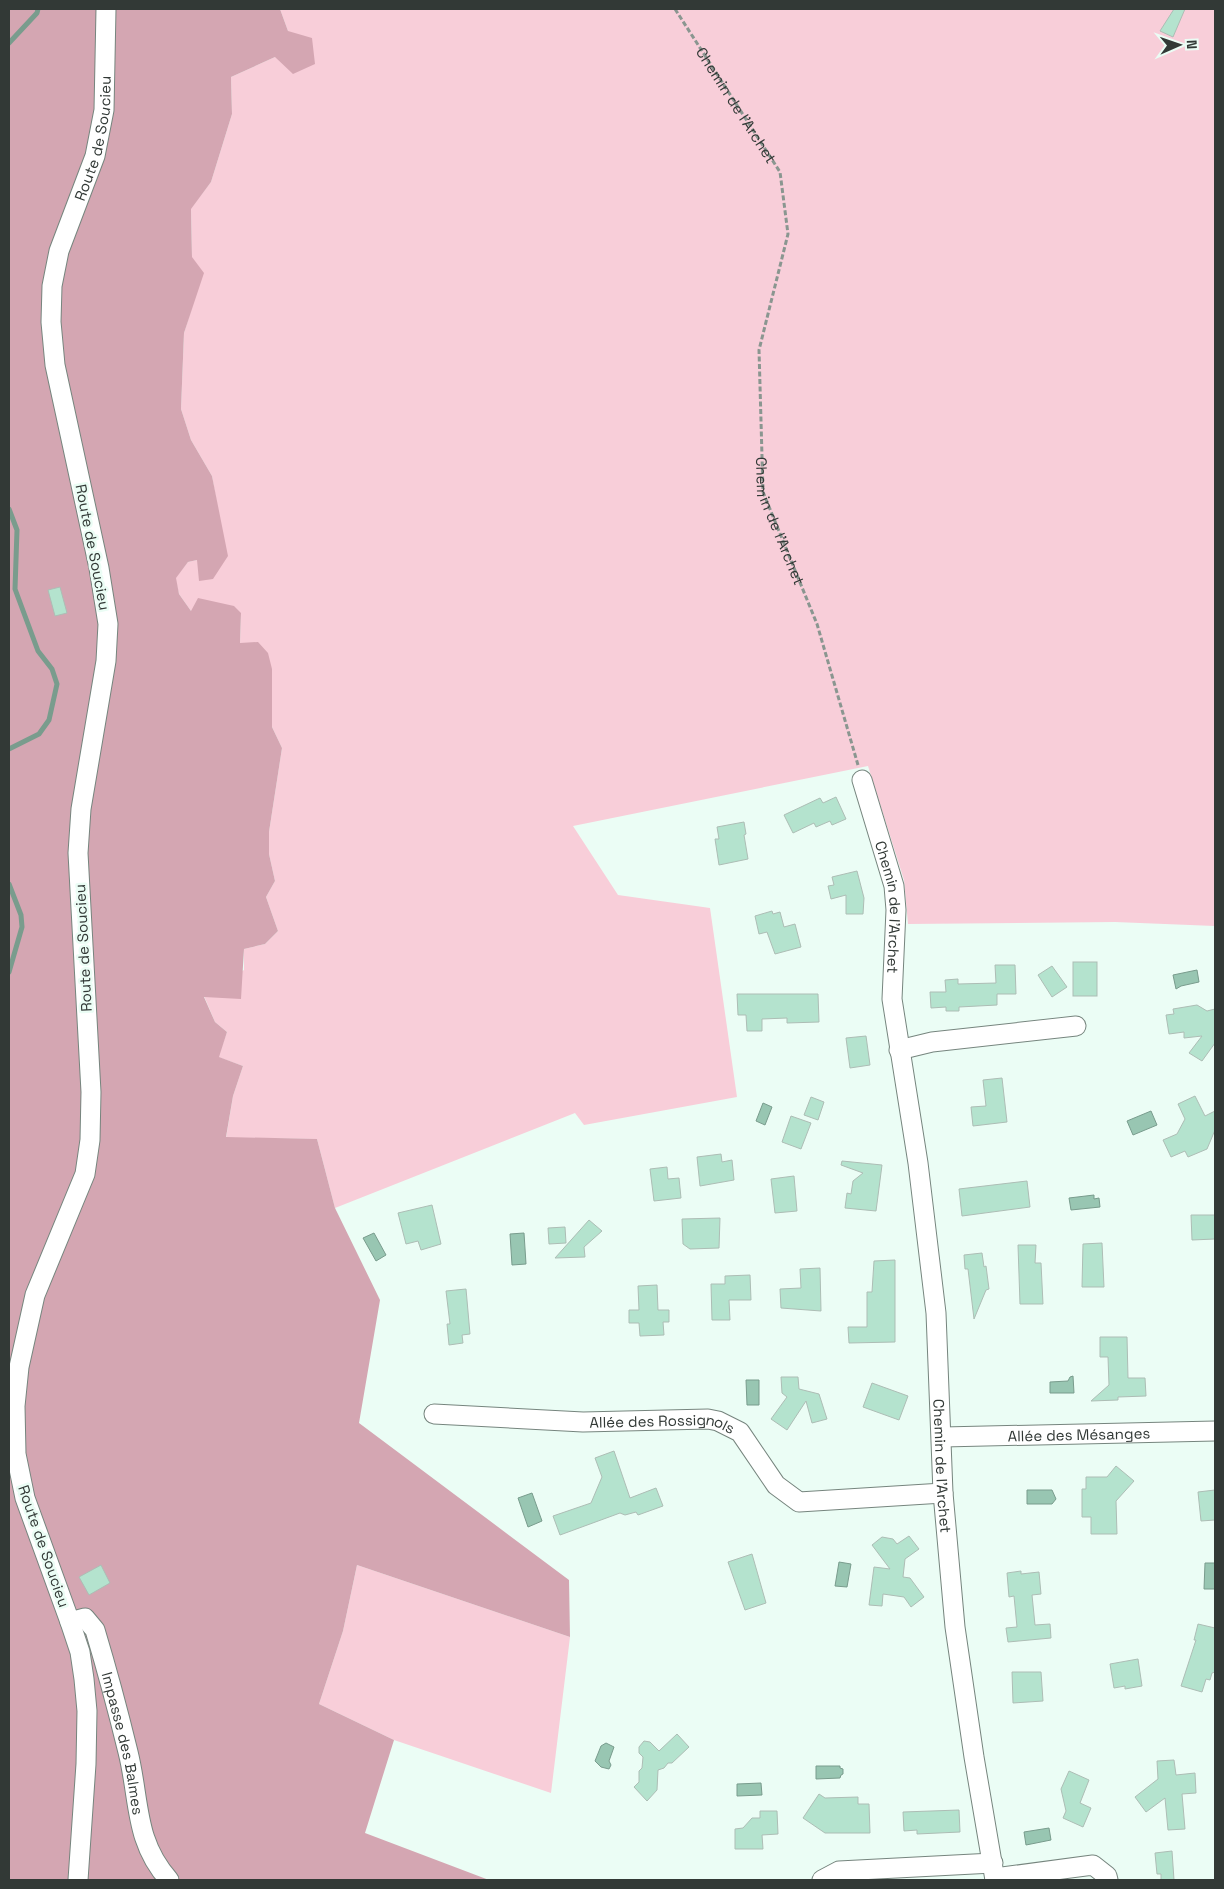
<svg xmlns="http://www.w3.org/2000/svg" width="1224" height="1889" viewBox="0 0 1224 1889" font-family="'Space Grotesk',sans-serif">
<rect width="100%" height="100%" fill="#ebfdf5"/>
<!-- green -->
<g fill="#f8ced9">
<path d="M 280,9 L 1215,9 L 1215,926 L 1115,922 L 908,924 L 904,880 L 868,766 L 573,826 L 618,895 L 710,908 L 737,1097 L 584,1125 L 575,1113 L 335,1208 L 317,1139 L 226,1138 L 233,1096 L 243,1066 L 218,1057 L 227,1032 L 215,1022 L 204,996 L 244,970 L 244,949 L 265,944 L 278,931 L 266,897 L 275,881 L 269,854 L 269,832 L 282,748 L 272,727 L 272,669 L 240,643 L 241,613 L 191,611 L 179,594 L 175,578 L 188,562 L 197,560 L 218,510 L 212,476 L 191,440 L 181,409 L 184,333 L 193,304 L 191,208 L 211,182 L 232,114 L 231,77 L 275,57 L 288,31 Z"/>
<path d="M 357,1565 L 570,1637 L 551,1793 L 394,1740 L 319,1704 L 343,1631 Z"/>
</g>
<!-- forest -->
<path fill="#d4a6b2" d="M 9,9 L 280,9 L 288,31 L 312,38 L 315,64 L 293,74 L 275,57 L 231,77 L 232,114 L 211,182 L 191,209 L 192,257 L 204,273 L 184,333 L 181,409 L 191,440 L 212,476 L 228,556 L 213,579 L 199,581 L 197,560 L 188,562 L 176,578 L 179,594 L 191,611 L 198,598 L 234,606 L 241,613 L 240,643 L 258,642 L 268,653 L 272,669 L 272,727 L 282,748 L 269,832 L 269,854 L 275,881 L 266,897 L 278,931 L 265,944 L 244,949 L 241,999 L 204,997 L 215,1022 L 227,1032 L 219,1057 L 243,1066 L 233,1096 L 226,1137 L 317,1139 L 335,1208 L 380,1300 L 359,1423 L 569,1580 L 570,1637 L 357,1565 L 343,1631 L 319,1704 L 394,1740 L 365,1833 L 489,1880 L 9,1880 Z"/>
<!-- water -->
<g fill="#98c6b2" stroke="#799c8d">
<path d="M 1197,970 L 1199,982 L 1181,986 L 1176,989 L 1173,975 Z"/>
<path d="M 763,1103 L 772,1107 L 765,1125 L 756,1121 Z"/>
<path d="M 1151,1111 L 1157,1125 L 1133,1135 L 1127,1121 Z"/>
<path d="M 1094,1195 L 1094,1199 L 1099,1198 L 1100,1207 L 1071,1210 L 1069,1198 Z"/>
<path d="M 374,1233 L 386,1255 L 376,1261 L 363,1238 Z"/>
<path d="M 524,1233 L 526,1264 L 512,1265 L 510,1234 Z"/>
<path d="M 1073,1376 L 1074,1393 L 1050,1393 L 1050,1382 L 1068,1381 L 1070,1377 Z"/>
<path d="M 746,1380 L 759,1380 L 759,1405 L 747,1405 Z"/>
<path d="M 1027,1490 L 1052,1490 L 1056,1499 L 1052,1504 L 1027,1504 Z"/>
<path d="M 532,1493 L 542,1521 L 528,1527 L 518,1498 Z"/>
<path d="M 839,1562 L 851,1564 L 847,1587 L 835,1586 Z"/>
<path d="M 1205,1563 L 1215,1563 L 1215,1589 L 1204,1589 Z"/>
<path d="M 606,1743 L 614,1747 L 609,1761 L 611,1765 L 609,1769 L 601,1767 L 595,1761 L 601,1746 Z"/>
<path d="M 816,1766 L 840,1766 L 840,1768 L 843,1769 L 843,1774 L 841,1775 L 840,1778 L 816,1779 Z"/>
<path d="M 761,1783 L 762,1795 L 737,1796 L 737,1784 Z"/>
<path d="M 1049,1828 L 1051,1840 L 1026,1845 L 1024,1832 Z"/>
</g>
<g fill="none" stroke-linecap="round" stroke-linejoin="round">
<!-- stream -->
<g stroke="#799c8d" stroke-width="5">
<path d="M 9,43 L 37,13 L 38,9"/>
<path d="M 9,509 L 17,530 L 15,589 L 38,651 L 52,669 L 57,684 L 49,720 L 39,734 L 9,749"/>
<path d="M 9,884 L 21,915 L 22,927 L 9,972"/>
</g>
</g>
<!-- building -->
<g fill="#b4e3ce" stroke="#adbdb5">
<path d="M 1174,9 L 1185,9 L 1173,37 L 1160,31 Z"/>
<path d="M 60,587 L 67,613 L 55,616 L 48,590 Z"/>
<path d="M 836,797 L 846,819 L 832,825 L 830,821 L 816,827 L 814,823 L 793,833 L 784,815 L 820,798 L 823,803 Z"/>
<path d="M 744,822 L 746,834 L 744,835 L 748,859 L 719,865 L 715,839 L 719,839 L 717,827 Z"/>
<path d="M 857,871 L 864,898 L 863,914 L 846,914 L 846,895 L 831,899 L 828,886 L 834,885 L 832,877 Z"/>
<path d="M 772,911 L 773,914 L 780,912 L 784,927 L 795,924 L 801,947 L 775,954 L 767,932 L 759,934 L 755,916 Z"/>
<rect x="1073" y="962" width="24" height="34"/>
<path d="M 995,965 L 1015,965 L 1016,994 L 997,994 L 997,1005 L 959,1007 L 959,1011 L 946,1011 L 946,1007 L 931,1008 L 930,992 L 946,992 L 945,980 L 958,979 L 958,984 L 996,983 Z"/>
<path d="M 1052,966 L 1067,987 L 1052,997 L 1038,975 Z"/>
<path d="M 737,994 L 818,994 L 819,1022 L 787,1023 L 787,1018 L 762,1019 L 762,1031 L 747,1031 L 746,1015 L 738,1015 Z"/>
<path d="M 1197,1005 L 1207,1011 L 1215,1009 L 1215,1043 L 1202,1061 L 1189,1053 L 1202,1036 L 1184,1038 L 1184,1032 L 1169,1034 L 1166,1015 L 1174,1014 L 1173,1009 Z"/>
<path d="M 866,1036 L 870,1065 L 850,1068 L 846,1038 Z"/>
<path d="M 1002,1078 L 1007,1122 L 973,1126 L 971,1107 L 986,1106 L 983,1080 Z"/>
<path d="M 1195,1096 L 1205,1116 L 1215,1111 L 1215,1130 L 1207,1149 L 1188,1157 L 1185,1151 L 1171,1157 L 1163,1140 L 1177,1134 L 1185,1119 L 1178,1104 Z"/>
<path d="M 811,1097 L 824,1102 L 818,1120 L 804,1115 Z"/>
<path d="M 791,1116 L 811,1123 L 801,1149 L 782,1142 Z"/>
<path d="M 721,1154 L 722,1162 L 732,1160 L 734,1180 L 700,1186 L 697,1157 Z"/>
<path d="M 842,1161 L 882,1165 L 876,1211 L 845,1208 L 847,1193 L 851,1194 L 853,1181 L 863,1173 L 841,1165 Z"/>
<path d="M 667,1167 L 668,1179 L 679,1178 L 681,1198 L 654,1201 L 650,1169 Z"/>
<path d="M 794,1176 L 797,1211 L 775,1213 L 771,1179 Z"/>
<path d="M 1027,1181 L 1030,1207 L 962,1216 L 959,1189 Z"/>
<path d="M 432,1205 L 441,1244 L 421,1250 L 418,1241 L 406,1244 L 398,1213 Z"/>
<path d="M 1191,1215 L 1215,1215 L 1215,1239 L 1192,1240 Z"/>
<path d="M 720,1218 L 719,1248 L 690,1249 L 683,1244 L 682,1219 Z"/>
<path d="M 589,1220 L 602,1231 L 584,1247 L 585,1257 L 555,1258 Z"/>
<path d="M 565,1227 L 566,1243 L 549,1244 L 548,1228 Z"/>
<path d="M 1102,1243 L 1104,1287 L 1082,1287 L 1083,1244 Z"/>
<path d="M 1018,1245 L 1036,1245 L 1035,1263 L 1041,1263 L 1043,1304 L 1020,1304 Z"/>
<path d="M 982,1253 L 984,1267 L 986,1266 L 989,1289 L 986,1290 L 974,1319 L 968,1269 L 965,1269 L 964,1255 Z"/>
<path d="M 895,1260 L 895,1342 L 849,1343 L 848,1327 L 867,1327 L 867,1292 L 872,1292 L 874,1261 Z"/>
<path d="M 820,1268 L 821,1311 L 781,1308 L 780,1289 L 801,1288 L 800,1269 Z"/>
<path d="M 750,1275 L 751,1300 L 729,1300 L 730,1320 L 712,1320 L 711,1284 L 725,1284 L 725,1276 Z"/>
<path d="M 657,1285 L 658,1310 L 669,1310 L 669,1322 L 663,1322 L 664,1335 L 640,1336 L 639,1323 L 629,1323 L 629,1310 L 639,1310 L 638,1286 Z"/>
<path d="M 466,1289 L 470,1334 L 462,1335 L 463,1343 L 449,1345 L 447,1324 L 450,1324 L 446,1291 Z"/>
<path d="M 1100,1337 L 1127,1337 L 1128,1378 L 1145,1378 L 1146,1396 L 1118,1397 L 1118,1400 L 1091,1401 L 1109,1385 L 1108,1357 L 1100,1357 Z"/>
<path d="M 781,1377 L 798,1377 L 799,1389 L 819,1394 L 827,1419 L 812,1423 L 806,1401 L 787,1430 L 771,1419 L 787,1397 L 782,1393 Z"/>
<path d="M 872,1383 L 908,1396 L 899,1420 L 863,1407 Z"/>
<path d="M 614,1451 L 630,1498 L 656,1488 L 663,1506 L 638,1515 L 636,1512 L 625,1515 L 620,1513 L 560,1535 L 553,1516 L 591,1503 L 602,1477 L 595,1458 Z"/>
<path d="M 1116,1466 L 1134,1481 L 1116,1501 L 1117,1534 L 1091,1534 L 1091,1517 L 1082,1517 L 1082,1489 L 1086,1489 L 1086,1477 L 1107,1477 Z"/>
<path d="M 1215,1490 L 1215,1520 L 1201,1521 L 1198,1492 Z"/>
<path d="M 909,1536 L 919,1549 L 905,1559 L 903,1577 L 910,1578 L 924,1597 L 911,1607 L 904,1597 L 883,1594 L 882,1606 L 869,1605 L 874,1567 L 890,1569 L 872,1545 L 882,1537 L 893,1539 L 897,1544 Z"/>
<path d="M 752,1554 L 766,1603 L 745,1610 L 728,1562 Z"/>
<path d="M 101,1565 L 110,1583 L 89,1595 L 79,1577 Z"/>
<path d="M 1021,1571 L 1021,1574 L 1039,1572 L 1041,1594 L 1032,1595 L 1035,1625 L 1050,1624 L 1051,1638 L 1008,1642 L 1006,1628 L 1017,1627 L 1014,1596 L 1009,1597 L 1007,1573 Z"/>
<path d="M 1198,1624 L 1215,1628 L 1215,1672 L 1212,1673 L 1210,1680 L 1206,1679 L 1202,1692 L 1181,1686 L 1196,1640 L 1194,1640 Z"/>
<path d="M 1138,1659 L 1142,1686 L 1125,1689 L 1125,1686 L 1114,1688 L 1110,1664 Z"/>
<path d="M 1012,1672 L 1041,1672 L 1043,1701 L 1013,1703 Z"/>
<path d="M 677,1734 L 689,1747 L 672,1763 L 668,1763 L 664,1768 L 658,1770 L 657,1790 L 647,1801 L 634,1787 L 639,1782 L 639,1771 L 642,1768 L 643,1757 L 639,1753 L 639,1747 L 644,1741 L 650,1742 L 659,1751 Z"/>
<path d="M 1174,1760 L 1176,1775 L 1195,1773 L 1196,1793 L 1182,1794 L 1185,1829 L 1168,1830 L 1165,1798 L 1146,1812 L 1135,1797 L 1158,1779 L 1157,1761 Z"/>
<path d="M 1069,1771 L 1089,1780 L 1080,1803 L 1091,1808 L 1083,1827 L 1063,1818 L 1066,1811 L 1061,1789 Z"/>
<path d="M 819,1794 L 825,1798 L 858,1797 L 858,1804 L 869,1804 L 870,1833 L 825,1833 L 803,1818 Z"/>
<path d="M 959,1810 L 960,1832 L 917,1834 L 917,1830 L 904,1831 L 903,1812 Z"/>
<path d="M 760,1811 L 777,1811 L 778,1834 L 762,1835 L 763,1849 L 735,1849 L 735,1829 L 743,1828 L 752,1818 L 760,1818 Z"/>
<path d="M 1172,1851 L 1174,1880 L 1161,1880 L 1161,1874 L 1157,1874 L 1155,1853 Z"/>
</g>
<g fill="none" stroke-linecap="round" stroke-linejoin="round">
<defs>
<g id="minor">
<path id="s2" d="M 862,780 L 894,886 L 896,910 L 892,999 L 918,1163 L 936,1313 L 943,1493 L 955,1627 L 974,1757 L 995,1880"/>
<path d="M 899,1050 L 932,1042 L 1076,1026"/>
<path id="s3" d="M 434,1414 L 583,1422 L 708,1419 L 718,1421 L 740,1432 L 776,1485 L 799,1502 L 943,1493"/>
<path id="s4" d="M 943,1437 L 1215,1431"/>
<path id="s5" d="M 70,1622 L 85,1618 L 95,1630 C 107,1670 118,1711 128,1752 C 140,1800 134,1841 169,1880"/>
<path d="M 995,1878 L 1093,1865 L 1107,1876 L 1108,1880"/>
<path id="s6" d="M 78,1880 L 86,1764 L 87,1711 L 84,1679 L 80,1652 L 70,1622 L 25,1498 L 16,1454 L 15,1406 L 19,1367 L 35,1295 L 85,1174 L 90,1140 L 91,1092 L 78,853 L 81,809 L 106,661 L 108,624 L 99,568 L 55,365 L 51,322 L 52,286 L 59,251 L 95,156 L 104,110 L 106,9"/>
<path d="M 822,1880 L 839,1871 L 993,1863"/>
</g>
</defs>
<!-- minor casing -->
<use href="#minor" stroke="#76857e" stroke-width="21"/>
<!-- path -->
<path stroke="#8a9690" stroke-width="3" stroke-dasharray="5 2.5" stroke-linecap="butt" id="s1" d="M 675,9 L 780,172 L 788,234 L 759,350 L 763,492 L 817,624 L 858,765"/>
<!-- minor -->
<use href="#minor" stroke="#fff" stroke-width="19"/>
</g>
<g text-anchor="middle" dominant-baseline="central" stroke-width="5" stroke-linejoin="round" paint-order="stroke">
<!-- street labels -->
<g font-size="15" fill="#323936" stroke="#ebfdf5">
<text stroke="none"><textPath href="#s1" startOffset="114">Chemin de l'Archet</textPath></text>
<text stroke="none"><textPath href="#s6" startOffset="1780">Route de Soucieu</textPath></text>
<text stroke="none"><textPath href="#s1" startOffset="550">Chemin de l'Archet</textPath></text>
<text transform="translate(93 547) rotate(79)">Route de Soucieu</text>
<text stroke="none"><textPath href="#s2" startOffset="131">Chemin de l'Archet</textPath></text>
<text transform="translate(83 948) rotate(-93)">Route de Soucieu</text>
<text stroke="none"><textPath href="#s3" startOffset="229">Allée des Rossignols</textPath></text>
<text stroke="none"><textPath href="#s4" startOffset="136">Allée des Mésanges</textPath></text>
<text stroke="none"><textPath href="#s2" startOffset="694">Chemin de l'Archet</textPath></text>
<text transform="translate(44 1546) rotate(71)">Route de Soucieu</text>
<text stroke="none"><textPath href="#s5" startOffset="148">Impasse des Balmes</textPath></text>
</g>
</g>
<!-- border -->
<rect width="1224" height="1889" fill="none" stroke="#323936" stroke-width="20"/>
<!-- north arrow -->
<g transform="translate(1179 45) rotate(88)" stroke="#ebfdf5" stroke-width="4" paint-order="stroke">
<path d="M0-4L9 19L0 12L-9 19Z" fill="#323936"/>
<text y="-8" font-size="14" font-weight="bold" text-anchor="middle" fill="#323936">N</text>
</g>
</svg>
